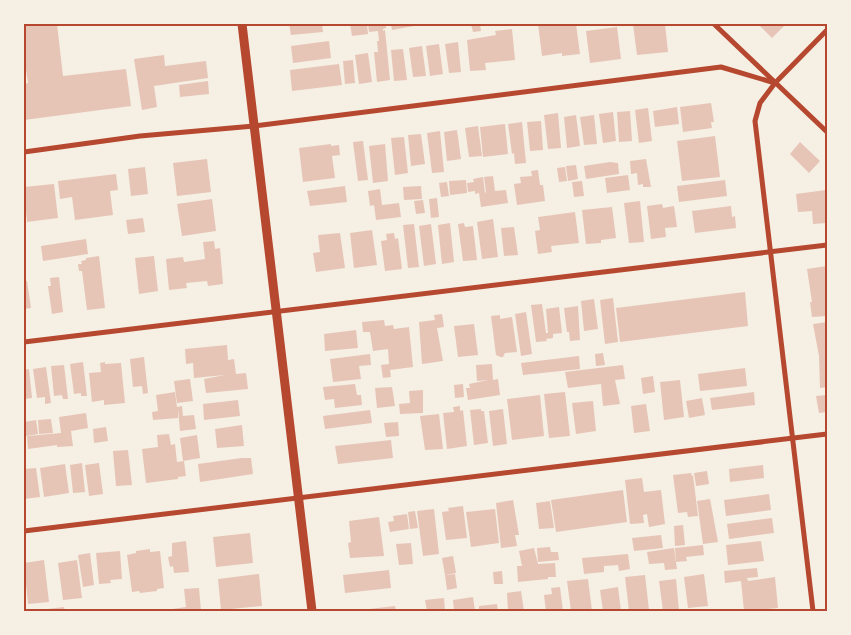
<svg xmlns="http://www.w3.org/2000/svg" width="851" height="635" viewBox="0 0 851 635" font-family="'Source Sans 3',sans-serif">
<rect width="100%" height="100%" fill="#f6efe4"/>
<!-- building -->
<g fill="#e6c5b7">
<path d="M 24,24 L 57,24 L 63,76 L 126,69 L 131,106 L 24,120 L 24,84 L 28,83 L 24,56 Z"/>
<path d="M 289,24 L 322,24 L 323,32 L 291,35 Z"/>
<path d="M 350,24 L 367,24 L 368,34 L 352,36 Z"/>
<path d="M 368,24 L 386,24 L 386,28 L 383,29 L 383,31 L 385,30 L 390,80 L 377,82 L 374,52 L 378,52 L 377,41 L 379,41 L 378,31 L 369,32 Z"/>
<path d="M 391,24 L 414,24 L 414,26 L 392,30 Z"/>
<path d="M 471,24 L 480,24 L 481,31 L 473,32 Z"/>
<path d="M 538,24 L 576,24 L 580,54 L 562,56 L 562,53 L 542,56 Z"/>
<path d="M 633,24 L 665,24 L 668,52 L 637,55 Z"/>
<path d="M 758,24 L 786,24 L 772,38 Z"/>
<path d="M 617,27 L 621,59 L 590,63 L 586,31 Z"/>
<path d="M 512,29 L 515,60 L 485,63 L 486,70 L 470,71 L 467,40 L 496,35 L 495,31 Z"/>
<path d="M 329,41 L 331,58 L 293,63 L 291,46 Z"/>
<path d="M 458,42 L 461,72 L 449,73 L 445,44 Z"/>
<path d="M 439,44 L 443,74 L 430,76 L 426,46 Z"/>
<path d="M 422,46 L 426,76 L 413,77 L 409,48 Z"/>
<path d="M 403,49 L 407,80 L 394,81 L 391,50 Z"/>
<path d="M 368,53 L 372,82 L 359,84 L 355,55 Z"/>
<path d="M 164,55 L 165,66 L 206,61 L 208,78 L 154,86 L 157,107 L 142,110 L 134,59 Z"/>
<path d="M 353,60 L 355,83 L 345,84 L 343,61 Z"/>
<path d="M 339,64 L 342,85 L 292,91 L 290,70 Z"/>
<path d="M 208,81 L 209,94 L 180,97 L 179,85 Z"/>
<path d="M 711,103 L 714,122 L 711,122 L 712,128 L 683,132 L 680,107 Z"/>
<path d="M 677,107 L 679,124 L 655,127 L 653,111 Z"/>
<path d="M 648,108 L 652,141 L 639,143 L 635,110 Z"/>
<path d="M 630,111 L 632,141 L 619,142 L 617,112 Z"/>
<path d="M 613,112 L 616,141 L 603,143 L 599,114 Z"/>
<path d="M 558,113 L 561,148 L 548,149 L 544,115 Z"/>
<path d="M 576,115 L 580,146 L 567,148 L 564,117 Z"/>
<path d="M 594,115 L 597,144 L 584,145 L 580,117 Z"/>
<path d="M 541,121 L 543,150 L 530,151 L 527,122 Z"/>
<path d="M 522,122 L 526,163 L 515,164 L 514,153 L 512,154 L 508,124 Z"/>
<path d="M 505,124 L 508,154 L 483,157 L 480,127 Z"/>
<path d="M 478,126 L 482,156 L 469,157 L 465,128 Z"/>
<path d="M 457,130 L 461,159 L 447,161 L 444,132 Z"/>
<path d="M 440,131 L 444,172 L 432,173 L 427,133 Z"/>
<path d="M 421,134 L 425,164 L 411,166 L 408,135 Z"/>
<path d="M 715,136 L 720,177 L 682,181 L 677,141 Z"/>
<path d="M 404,137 L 408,173 L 395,175 L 391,138 Z"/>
<path d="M 363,141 L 368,180 L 358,181 L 353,142 Z"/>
<path d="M 800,142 L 820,161 L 809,173 L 790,154 Z"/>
<path d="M 331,144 L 331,146 L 339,145 L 340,155 L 332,156 L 335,178 L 303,182 L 299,148 Z"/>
<path d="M 385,144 L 388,181 L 373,183 L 369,146 Z"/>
<path d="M 207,159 L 211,192 L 177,196 L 173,163 Z"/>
<path d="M 646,159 L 651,187 L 643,187 L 643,184 L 638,185 L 637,173 L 631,174 L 630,161 Z"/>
<path d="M 610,162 L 618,163 L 619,174 L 586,179 L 584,166 Z"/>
<path d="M 576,165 L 578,179 L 568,181 L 566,166 Z"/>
<path d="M 145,167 L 148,194 L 131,196 L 128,169 Z"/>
<path d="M 565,167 L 567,181 L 559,182 L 557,168 Z"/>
<path d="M 538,170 L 540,185 L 543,185 L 545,201 L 517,205 L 514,184 L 521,183 L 520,177 L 532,176 L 531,171 Z"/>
<path d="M 116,174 L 118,190 L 110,191 L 113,215 L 75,220 L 72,197 L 60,199 L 58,181 Z"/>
<path d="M 628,175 L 630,190 L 607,193 L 605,178 Z"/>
<path d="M 493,176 L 495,191 L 506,190 L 508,203 L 481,207 L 479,193 L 475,194 L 475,191 L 468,192 L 467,183 L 474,182 L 473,179 L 483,177 L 485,193 L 486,192 L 484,177 Z"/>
<path d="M 466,180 L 467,193 L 450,195 L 449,181 Z"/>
<path d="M 725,180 L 727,196 L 679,202 L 677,186 Z"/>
<path d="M 582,181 L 584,196 L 574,197 L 572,182 Z"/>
<path d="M 447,182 L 449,196 L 441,197 L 439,183 Z"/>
<path d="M 54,184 L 58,218 L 27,222 L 24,187 Z"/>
<path d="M 345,186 L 347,202 L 310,206 L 307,191 Z"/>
<path d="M 421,186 L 422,199 L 404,200 L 403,187 Z"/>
<path d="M 380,189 L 382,205 L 399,203 L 401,217 L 376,220 L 374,205 L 370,206 L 368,191 Z"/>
<path d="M 826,190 L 827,223 L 813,224 L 812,211 L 798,212 L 796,194 Z"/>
<path d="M 437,198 L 439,217 L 431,218 L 429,199 Z"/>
<path d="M 212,199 L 216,231 L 182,236 L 177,204 Z"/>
<path d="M 423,200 L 425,213 L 416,214 L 414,201 Z"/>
<path d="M 640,201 L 644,242 L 629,243 L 624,203 Z"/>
<path d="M 662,204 L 663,208 L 674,206 L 677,227 L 665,228 L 666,237 L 651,239 L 647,206 Z"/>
<path d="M 731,206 L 732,217 L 735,216 L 736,228 L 695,233 L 692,211 Z"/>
<path d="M 612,207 L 616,238 L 601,240 L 601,243 L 586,244 L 582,210 Z"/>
<path d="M 575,212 L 579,243 L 551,246 L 552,252 L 538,254 L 535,231 L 540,230 L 538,217 Z"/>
<path d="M 143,218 L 145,232 L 128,234 L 126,220 Z"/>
<path d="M 493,219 L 498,257 L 482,259 L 477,222 Z"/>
<path d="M 450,223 L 454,262 L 442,264 L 438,225 Z"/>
<path d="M 464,223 L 465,227 L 473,226 L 477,260 L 463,261 L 458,224 Z"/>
<path d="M 414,224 L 419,267 L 408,268 L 403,225 Z"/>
<path d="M 431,224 L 436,264 L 424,266 L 419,226 Z"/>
<path d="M 514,227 L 518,255 L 504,256 L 501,228 Z"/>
<path d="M 372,230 L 377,265 L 354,268 L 350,233 Z"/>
<path d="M 340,233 L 345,268 L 316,272 L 313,253 L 320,252 L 318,235 Z"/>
<path d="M 394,233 L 395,239 L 398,238 L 402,269 L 385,271 L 381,241 L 387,240 L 386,234 Z"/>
<path d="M 86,239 L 88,254 L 43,261 L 41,246 Z"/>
<path d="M 214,241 L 215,249 L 220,248 L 223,284 L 208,286 L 207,281 L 186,283 L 187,288 L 169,290 L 166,259 L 183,257 L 184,262 L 205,259 L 203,242 Z"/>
<path d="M 99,256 L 105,308 L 87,310 L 82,271 L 79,271 L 78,264 L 82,264 L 81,261 L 86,260 L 86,258 Z"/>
<path d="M 154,256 L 158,291 L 139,294 L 135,258 Z"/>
<path d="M 827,266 L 827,316 L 812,317 L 810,302 L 812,302 L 807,269 Z"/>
<path d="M 59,277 L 63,312 L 52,314 L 48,286 L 51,286 L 50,278 Z"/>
<path d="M 24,281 L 27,281 L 31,308 L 24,309 Z"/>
<path d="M 745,292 L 748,326 L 620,342 L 616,308 Z"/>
<path d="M 613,298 L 618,342 L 605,344 L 600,300 Z"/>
<path d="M 594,299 L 598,329 L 584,331 L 581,301 Z"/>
<path d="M 542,304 L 546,333 L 548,333 L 546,309 L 559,307 L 562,333 L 553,334 L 553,338 L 546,339 L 547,341 L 536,342 L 531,305 Z"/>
<path d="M 578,306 L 580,340 L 570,341 L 569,332 L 567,332 L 564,308 Z"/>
<path d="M 526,312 L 532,354 L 521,356 L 515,314 Z"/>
<path d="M 442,314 L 444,327 L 437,328 L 443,361 L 422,364 L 419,322 L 435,320 L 434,315 Z"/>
<path d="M 500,315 L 500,319 L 512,317 L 517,352 L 505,353 L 503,357 L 500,357 L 496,355 L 491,316 Z"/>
<path d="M 384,320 L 385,326 L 393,325 L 394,329 L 409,327 L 413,367 L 390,370 L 391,377 L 383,378 L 381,365 L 389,364 L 388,349 L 373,351 L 370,332 L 363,332 L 362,322 Z"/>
<path d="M 827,322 L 827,387 L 820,388 L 819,356 L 813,324 Z"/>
<path d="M 474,324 L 478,355 L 458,357 L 454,326 Z"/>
<path d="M 356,330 L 358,348 L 325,351 L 324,334 Z"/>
<path d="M 227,345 L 228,360 L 234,359 L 236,374 L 246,373 L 248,389 L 206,393 L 204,379 L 225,375 L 194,378 L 193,363 L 186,364 L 185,349 Z"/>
<path d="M 603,353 L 605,365 L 596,366 L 595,354 Z"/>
<path d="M 370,354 L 371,365 L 359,366 L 361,379 L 333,382 L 330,359 Z"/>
<path d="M 579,356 L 580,369 L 523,375 L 521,363 Z"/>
<path d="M 144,357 L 148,393 L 143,394 L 142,386 L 133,387 L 130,359 Z"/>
<path d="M 83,362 L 87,396 L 81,396 L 81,393 L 74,394 L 70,364 Z"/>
<path d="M 105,362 L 105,364 L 121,363 L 125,403 L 104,405 L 104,400 L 92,402 L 89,373 L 101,372 L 100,363 Z"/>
<path d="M 492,364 L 493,380 L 498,379 L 500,395 L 468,400 L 466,388 L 470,388 L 469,384 L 488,380 L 477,381 L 476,365 Z"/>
<path d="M 64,365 L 68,399 L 63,399 L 62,395 L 54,396 L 51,366 Z"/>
<path d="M 623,365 L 625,379 L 615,380 L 620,404 L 603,406 L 601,384 L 568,388 L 565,372 Z"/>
<path d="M 46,367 L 51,403 L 45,404 L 45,397 L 37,398 L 33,369 Z"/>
<path d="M 745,368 L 747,386 L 700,391 L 698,374 Z"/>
<path d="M 29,369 L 32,398 L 24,399 L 24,370 Z"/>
<path d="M 653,376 L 655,392 L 643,394 L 641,378 Z"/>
<path d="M 190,379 L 193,401 L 177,403 L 174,381 Z"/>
<path d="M 680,380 L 684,417 L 664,420 L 660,382 Z"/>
<path d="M 355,384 L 357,395 L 361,395 L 362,405 L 335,408 L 334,399 L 325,400 L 323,387 Z"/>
<path d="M 463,384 L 464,397 L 455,398 L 454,385 Z"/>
<path d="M 392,387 L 395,406 L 377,408 L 375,388 Z"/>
<path d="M 423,390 L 423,413 L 400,414 L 399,404 L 410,403 L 409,391 Z"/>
<path d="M 175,392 L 177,407 L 182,406 L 183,416 L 194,415 L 196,429 L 180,431 L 178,409 L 178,418 L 153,420 L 152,412 L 158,411 L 156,395 Z"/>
<path d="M 565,392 L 570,436 L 549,438 L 544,394 Z"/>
<path d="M 754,392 L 755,405 L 712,410 L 710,398 Z"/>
<path d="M 540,395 L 544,436 L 512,440 L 507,399 Z"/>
<path d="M 827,395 L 827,412 L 819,413 L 816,396 Z"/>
<path d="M 702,398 L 705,415 L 689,418 L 686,401 Z"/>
<path d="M 238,400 L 240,416 L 204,420 L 203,404 Z"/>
<path d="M 593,401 L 596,431 L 576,434 L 572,403 Z"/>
<path d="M 646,404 L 650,431 L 634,433 L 631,406 Z"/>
<path d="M 460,406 L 460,411 L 463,410 L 467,446 L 447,449 L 443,413 L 454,412 L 453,407 Z"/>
<path d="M 481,409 L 481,411 L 484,411 L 488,443 L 474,445 L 470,410 Z"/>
<path d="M 503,409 L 507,444 L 493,446 L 489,411 Z"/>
<path d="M 370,410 L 372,423 L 325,429 L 323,416 Z"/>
<path d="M 86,413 L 88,428 L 71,431 L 73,446 L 57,447 L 57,445 L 28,449 L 27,436 L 61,433 L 59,417 Z"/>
<path d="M 439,414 L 443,449 L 425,450 L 420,416 Z"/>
<path d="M 51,419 L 53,433 L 39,434 L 38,420 Z"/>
<path d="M 36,420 L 38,434 L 26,436 L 26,434 L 24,434 L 24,422 Z"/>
<path d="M 398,422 L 399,436 L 386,437 L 384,423 Z"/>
<path d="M 242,425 L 244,446 L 217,448 L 215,429 Z"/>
<path d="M 106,427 L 108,441 L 94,443 L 93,429 Z"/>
<path d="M 169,434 L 171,445 L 175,444 L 177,462 L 184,461 L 186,476 L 178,477 L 178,479 L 146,483 L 142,449 L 158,447 L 157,435 Z"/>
<path d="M 197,435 L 200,458 L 183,461 L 180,438 Z"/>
<path d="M 391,440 L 393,458 L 338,464 L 335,446 Z"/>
<path d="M 128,450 L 132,485 L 116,486 L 113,451 Z"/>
<path d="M 242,458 L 251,458 L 253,474 L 200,482 L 198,464 Z"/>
<path d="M 82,463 L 85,492 L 73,493 L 70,465 Z"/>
<path d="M 99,463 L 103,494 L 89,496 L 85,465 Z"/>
<path d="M 65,464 L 69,493 L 44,497 L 40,468 Z"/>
<path d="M 763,465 L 764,478 L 730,482 L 729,469 Z"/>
<path d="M 36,468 L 40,497 L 24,499 L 24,469 Z"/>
<path d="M 707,471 L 709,484 L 696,486 L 694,473 Z"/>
<path d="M 691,473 L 692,476 L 693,475 L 698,516 L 688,517 L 687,512 L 678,513 L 673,475 Z"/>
<path d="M 642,478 L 644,492 L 661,490 L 665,524 L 649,527 L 647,514 L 643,515 L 644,523 L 630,524 L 625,480 Z"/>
<path d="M 623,490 L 627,522 L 556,532 L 551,500 Z"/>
<path d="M 769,494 L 771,510 L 726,516 L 724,500 Z"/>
<path d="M 710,499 L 718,542 L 703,544 L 697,501 Z"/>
<path d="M 513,500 L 519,535 L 515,535 L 517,546 L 501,548 L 496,503 Z"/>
<path d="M 550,501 L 554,528 L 539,529 L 536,503 Z"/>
<path d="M 463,506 L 467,538 L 446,540 L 442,512 L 449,511 L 448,508 Z"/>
<path d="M 434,509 L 439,554 L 423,556 L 417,511 Z"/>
<path d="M 495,509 L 499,543 L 471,547 L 466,512 Z"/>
<path d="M 415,511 L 418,528 L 410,529 L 408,512 Z"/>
<path d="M 407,514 L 409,529 L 390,532 L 388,522 L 394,521 L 393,516 Z"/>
<path d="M 379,517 L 384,556 L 350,558 L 348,543 L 351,542 L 349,521 Z"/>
<path d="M 772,518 L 774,533 L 729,539 L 727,524 Z"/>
<path d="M 683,525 L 685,545 L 675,546 L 674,526 Z"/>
<path d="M 250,533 L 253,563 L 216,567 L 213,537 Z"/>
<path d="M 661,535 L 663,548 L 634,551 L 632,538 Z"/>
<path d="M 186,541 L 189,572 L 174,573 L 173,566 L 170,567 L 168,557 L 172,556 L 172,543 Z"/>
<path d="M 761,541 L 764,561 L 728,565 L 726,545 Z"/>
<path d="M 411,543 L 413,564 L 399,565 L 396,544 Z"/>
<path d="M 703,545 L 704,555 L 686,557 L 687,561 L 676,562 L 675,548 Z"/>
<path d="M 550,547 L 551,552 L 558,552 L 559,560 L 538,562 L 537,548 Z"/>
<path d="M 534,548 L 538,564 L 555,563 L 556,577 L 548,577 L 548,579 L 518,582 L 517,566 L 522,566 L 519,551 Z"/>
<path d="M 674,548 L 677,569 L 665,570 L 664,563 L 649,564 L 647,552 Z"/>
<path d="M 150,549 L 150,552 L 160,551 L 164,588 L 157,589 L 157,591 L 140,593 L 139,591 L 132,592 L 127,555 L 136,553 L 136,551 Z"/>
<path d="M 120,551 L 122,579 L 110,580 L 111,583 L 99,584 L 96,553 Z"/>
<path d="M 90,553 L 94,585 L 83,587 L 78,555 Z"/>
<path d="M 628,554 L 630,569 L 619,571 L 618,565 L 604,566 L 604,572 L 584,574 L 582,558 Z"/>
<path d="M 453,556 L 456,573 L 445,575 L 442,558 Z"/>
<path d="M 44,560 L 49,602 L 28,604 L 24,563 Z"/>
<path d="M 77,560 L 82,598 L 63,600 L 58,563 Z"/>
<path d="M 757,568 L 758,577 L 747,578 L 748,581 L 775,577 L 778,608 L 744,611 L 741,581 L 725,583 L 724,571 Z"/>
<path d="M 389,570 L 391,588 L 345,593 L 343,575 Z"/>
<path d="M 502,571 L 503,584 L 494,584 L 493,572 Z"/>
<path d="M 259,574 L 262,606 L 221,610 L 218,579 Z"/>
<path d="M 455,574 L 457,588 L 447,590 L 445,575 Z"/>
<path d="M 704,574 L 708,606 L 688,608 L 684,577 Z"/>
<path d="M 645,575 L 649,610 L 629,611 L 625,577 Z"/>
<path d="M 588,579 L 592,611 L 571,611 L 567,581 Z"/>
<path d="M 676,579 L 679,611 L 663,611 L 659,581 Z"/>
<path d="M 560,587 L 563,611 L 546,611 L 544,595 L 552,594 L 551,588 Z"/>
<path d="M 618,587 L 621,611 L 603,611 L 600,590 Z"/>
<path d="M 199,588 L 201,611 L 159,611 L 186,607 L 184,589 Z"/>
<path d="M 521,591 L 524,611 L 508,611 L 507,593 Z"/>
<path d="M 473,597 L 475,611 L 454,611 L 453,600 Z"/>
<path d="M 444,598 L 445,611 L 427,611 L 425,600 Z"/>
<path d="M 497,604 L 498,611 L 479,611 L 479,606 Z"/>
<path d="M 395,606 L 396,611 L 360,611 L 360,610 Z"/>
<path d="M 64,607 L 65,611 L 39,611 L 39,610 Z"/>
</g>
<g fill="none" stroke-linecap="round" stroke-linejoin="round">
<!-- minor -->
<g stroke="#b5482f" stroke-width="5">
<path d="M 714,24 L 827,132"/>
<path d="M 24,152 L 140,136 L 254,126 L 721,67 L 775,83"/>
<path d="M 24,342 L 827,245"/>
<path d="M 24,531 L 827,434"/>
<path d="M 813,611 L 755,121 L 760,103 L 775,83 L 827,30"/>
</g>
<!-- tertiary -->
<path stroke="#b5482f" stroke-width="9" d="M 242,24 L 312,611"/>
</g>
<!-- border -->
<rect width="851" height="635" fill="none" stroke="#f6efe4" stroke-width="50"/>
<rect x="25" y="25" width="801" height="585" fill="none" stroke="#b5482f" stroke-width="2"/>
</svg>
